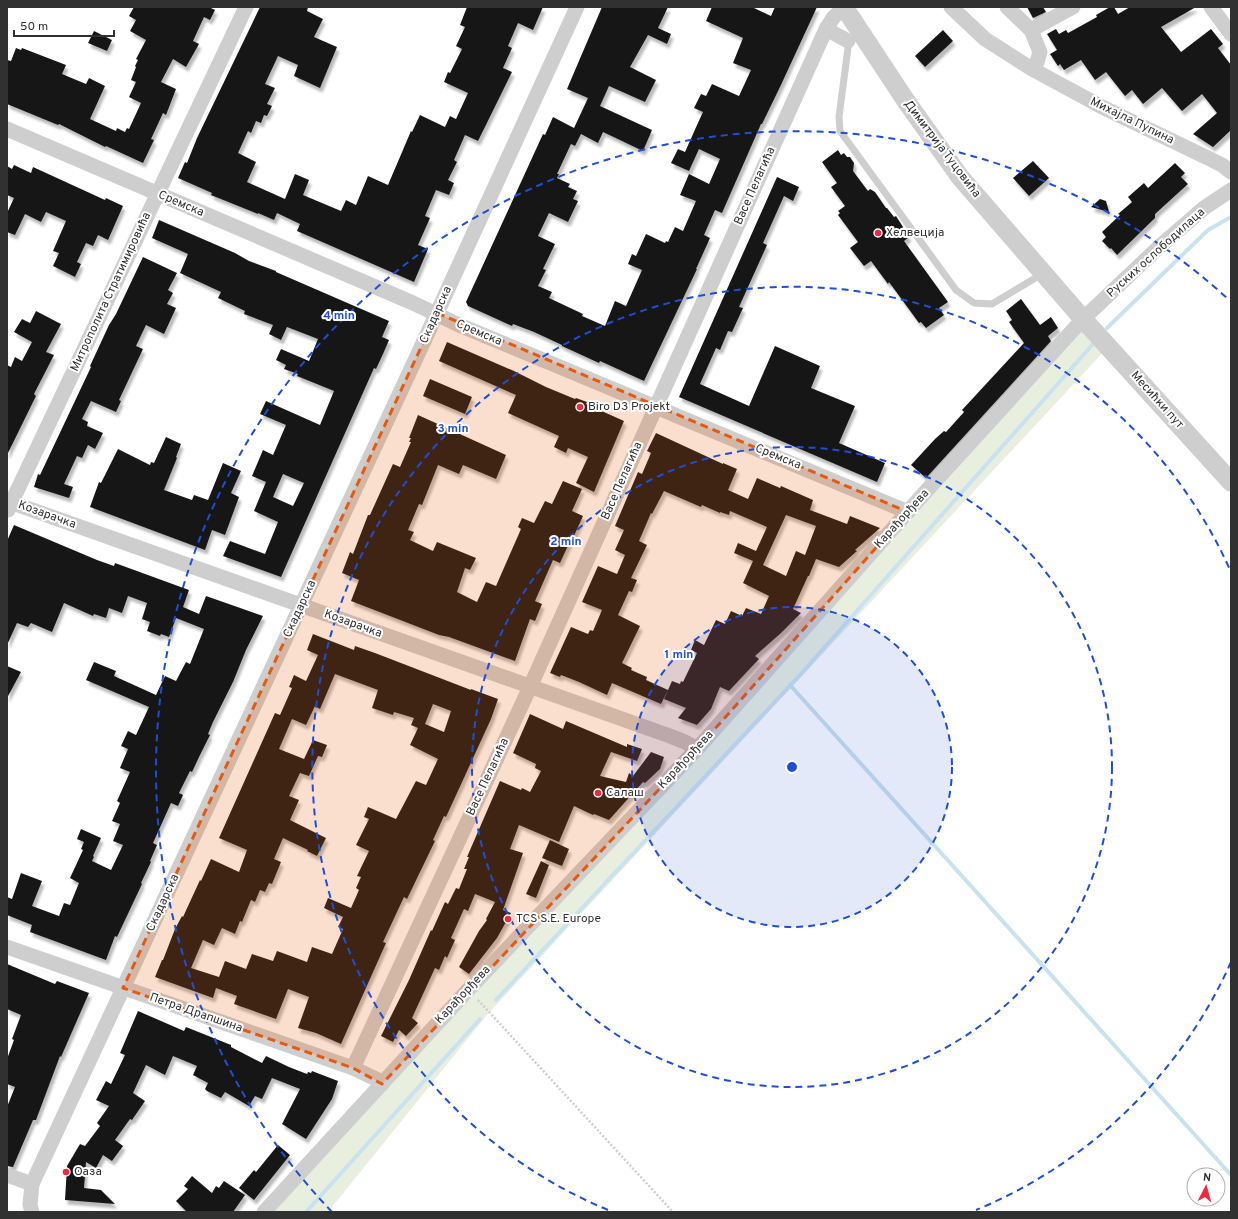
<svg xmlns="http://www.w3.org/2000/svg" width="1238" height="1219" viewBox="0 0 1238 1219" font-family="Overpass,sans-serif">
<defs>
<filter id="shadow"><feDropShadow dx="2.5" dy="4.5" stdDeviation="1" flood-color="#0004"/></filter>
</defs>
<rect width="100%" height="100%" fill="#fff"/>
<!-- green -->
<path fill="#e8efde" d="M 1083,323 L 1107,348 L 486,1016 L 328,1212 L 262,1212 Z"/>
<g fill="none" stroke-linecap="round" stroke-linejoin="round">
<!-- stream -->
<g stroke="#c9e2f0" stroke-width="4">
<path d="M 1107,328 L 1208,230 L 1231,217"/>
<path d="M 790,685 L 1231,1175"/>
<path d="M 496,1000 L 801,674 L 1093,344"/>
<path d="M 306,1212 L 480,1019"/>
</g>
</g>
<!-- building -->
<g fill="#181818" fill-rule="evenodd" filter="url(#shadow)">
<path d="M 134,7 L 209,7 L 215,10 L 210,20 L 204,17 L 193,41 L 199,44 L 186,67 L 173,59 L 161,82 L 176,89 L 166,115 L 163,113 L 151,139 L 154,140 L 143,163 L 106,146 L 105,147 L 59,124 L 58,125 L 7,104 L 7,60 L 11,61 L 16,48 L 21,50 L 22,48 L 66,65 L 62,74 L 86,84 L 89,78 L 105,86 L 90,119 L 116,131 L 117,128 L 125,132 L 127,128 L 129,129 L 141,103 L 129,97 L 136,82 L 131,80 L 136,67 L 135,66 L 138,60 L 136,59 L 146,40 L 130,31 L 136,20 L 129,16 Z"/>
<path d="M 260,7 L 308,7 L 307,11 L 323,19 L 314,37 L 337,47 L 320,88 L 294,76 L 298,65 L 278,56 L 265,84 L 275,88 L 267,104 L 272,106 L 267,116 L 264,115 L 261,123 L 256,121 L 251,133 L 248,131 L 238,153 L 256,162 L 247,182 L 285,199 L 295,174 L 309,180 L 303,195 L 341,211 L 346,200 L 356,205 L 368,176 L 388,185 L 411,131 L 412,132 L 420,115 L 445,127 L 450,116 L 456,119 L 468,93 L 444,82 L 448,72 L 450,73 L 462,49 L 456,46 L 465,27 L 460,25 L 467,7 L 543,7 L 533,30 L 518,23 L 508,46 L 512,48 L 503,68 L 512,72 L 478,141 L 465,135 L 454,160 L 457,162 L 448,180 L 454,183 L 449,195 L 436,190 L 425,216 L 430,218 L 418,245 L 428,249 L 414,282 L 297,231 L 300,224 L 277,213 L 274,220 L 258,213 L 258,214 L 211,195 L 212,193 L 178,178 L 185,162 L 187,163 L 197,138 Z"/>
<path d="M 602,7 L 668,7 L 658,28 L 671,34 L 667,44 L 648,35 L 630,67 L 656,80 L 645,102 L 609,86 L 600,106 L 652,130 L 643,151 L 603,132 L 598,143 L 581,134 L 575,146 L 571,144 L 557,174 L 559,174 L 557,178 L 570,184 L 568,187 L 577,191 L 573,199 L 578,201 L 568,222 L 549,213 L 538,236 L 555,244 L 543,269 L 546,270 L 538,286 L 552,292 L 549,298 L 583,314 L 582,316 L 605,326 L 615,301 L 626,306 L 642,270 L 628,264 L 632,254 L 636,256 L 646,234 L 665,243 L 666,241 L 668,242 L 675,227 L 683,231 L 696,201 L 680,195 L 689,174 L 709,184 L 720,159 L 699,149 L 689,171 L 671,163 L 678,149 L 685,152 L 697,125 L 703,112 L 694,108 L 701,94 L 706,96 L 712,84 L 739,96 L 751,70 L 733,63 L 743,38 L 706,21 L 712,7 L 752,7 L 771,16 L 775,7 L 817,7 L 780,87 L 762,124 L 761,124 L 722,213 L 715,210 L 704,235 L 710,238 L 696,269 L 697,269 L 644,381 L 600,361 L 599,363 L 562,346 L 562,345 L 534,332 L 513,324 L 512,326 L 468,306 L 466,302 L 543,134 L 545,135 L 553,117 L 574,128 L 588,98 L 567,89 Z"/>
<path d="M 1027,7 L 1043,7 L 1046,12 L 1033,18 Z"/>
<path d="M 1110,7 L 1114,7 L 1118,14 L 1130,7 L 1196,7 L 1161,27 L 1181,52 L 1211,29 L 1223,44 L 1218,48 L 1231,65 L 1231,130 L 1213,147 L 1193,134 L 1217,113 L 1202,94 L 1182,111 L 1162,88 L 1143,104 L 1132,90 L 1125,96 L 1106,72 L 1095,80 L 1081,60 L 1064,70 L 1060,64 L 1058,66 L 1050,54 L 1057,50 L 1047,34 L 1056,29 L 1059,34 L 1066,30 L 1068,33 L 1097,17 L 1096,15 Z"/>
<path d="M 943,30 L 953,41 L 925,67 L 915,56 Z"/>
<path d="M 94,31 L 112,40 L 107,51 L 88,43 Z"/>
<path d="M 838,150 L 841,155 L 844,153 L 847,157 L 850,157 L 854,163 L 853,171 L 868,191 L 870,189 L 875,192 L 886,208 L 887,208 L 894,217 L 896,216 L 903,227 L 902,228 L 909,237 L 904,241 L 948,302 L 939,308 L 944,315 L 926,328 L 921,322 L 919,323 L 889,282 L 888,284 L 871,261 L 864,266 L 850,248 L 858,242 L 838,215 L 840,213 L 838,211 L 845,206 L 831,187 L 837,183 L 822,162 Z"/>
<path d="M 1033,161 L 1049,178 L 1029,196 L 1013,178 Z"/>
<path d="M 1175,163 L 1185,173 L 1181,177 L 1188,184 L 1155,214 L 1155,218 L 1117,255 L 1111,248 L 1110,249 L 1102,241 L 1106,237 L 1102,232 L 1120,215 L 1118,214 L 1132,202 L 1128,197 L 1144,183 L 1148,188 Z"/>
<path d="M 14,165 L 31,173 L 33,167 L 105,200 L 106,198 L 123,206 L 108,240 L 98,235 L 93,246 L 86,243 L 77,262 L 81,264 L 75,277 L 53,266 L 59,253 L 53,251 L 66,221 L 46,212 L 41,222 L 25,214 L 15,235 L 7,232 L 7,213 L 14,198 L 7,195 L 7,166 L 12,169 Z"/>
<path d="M 777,177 L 799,187 L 793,201 L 784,196 L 763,243 L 767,245 L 739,307 L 743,308 L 732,332 L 728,331 L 720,350 L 716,348 L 700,384 L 749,406 L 775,346 L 820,366 L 811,388 L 855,406 L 839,443 L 885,463 L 877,482 L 679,397 Z"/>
<path d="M 1100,199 L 1106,201 L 1109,212 L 1091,207 Z"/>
<path d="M 159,220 L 235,253 L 249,261 L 276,271 L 276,272 L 389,321 L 382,337 L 389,340 L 383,354 L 376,369 L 374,368 L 281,577 L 223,556 L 230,541 L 265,554 L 278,522 L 254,511 L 266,482 L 252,476 L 263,450 L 273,455 L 286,425 L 260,414 L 266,401 L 320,425 L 334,391 L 297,376 L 298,374 L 284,369 L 286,365 L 276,360 L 281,349 L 309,361 L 318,339 L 287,327 L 281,340 L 269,334 L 273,325 L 244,314 L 245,311 L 218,298 L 221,292 L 180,273 L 188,254 L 152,238 ZM 283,474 L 304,483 L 293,506 L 273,497 Z"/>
<path d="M 143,257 L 177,273 L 168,290 L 173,293 L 167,304 L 176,308 L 164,334 L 146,325 L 136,346 L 143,349 L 119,400 L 121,401 L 116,412 L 91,401 L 82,419 L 88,422 L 87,426 L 103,433 L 95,449 L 88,445 L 82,458 L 77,456 L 64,484 L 73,487 L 69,498 L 34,487 L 38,474 L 40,475 L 91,367 L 90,366 L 109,325 L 116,314 Z"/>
<path d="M 1021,299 L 1040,325 L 1051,317 L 1058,328 L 1048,336 L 1051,341 L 926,478 L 911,465 L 935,439 L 944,431 L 946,432 L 964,412 L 962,410 L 1024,343 L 1009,322 L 1012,320 L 1006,311 Z"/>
<path d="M 36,311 L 61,324 L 46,352 L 54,355 L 34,394 L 36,396 L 7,455 L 7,365 L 11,367 L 15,357 L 22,361 L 32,342 L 14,332 L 22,319 L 30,323 Z"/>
<path d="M 447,342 L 514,371 L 546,387 L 575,399 L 576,398 L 587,402 L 586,404 L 624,421 L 594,492 L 576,483 L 588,457 L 568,448 L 566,453 L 554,447 L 559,436 L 508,413 L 516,395 L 439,361 Z"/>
<path d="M 430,379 L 472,397 L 465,414 L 423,396 Z"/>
<path d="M 418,415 L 506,455 L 496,479 L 463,465 L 459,474 L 438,465 L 422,505 L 419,504 L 408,530 L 414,532 L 410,540 L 433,551 L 437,542 L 476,558 L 470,570 L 465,568 L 457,592 L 477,602 L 486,582 L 496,586 L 521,529 L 518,527 L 522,518 L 534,523 L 545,501 L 552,504 L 563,481 L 582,489 L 572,511 L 583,516 L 573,538 L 572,537 L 560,563 L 553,560 L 535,601 L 542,604 L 535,621 L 530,619 L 515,661 L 449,637 L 439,635 L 351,601 L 359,580 L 342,573 L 350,552 L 353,554 L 368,515 L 370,515 L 393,464 L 400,467 L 411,442 L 409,442 L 411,438 L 409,438 Z"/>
<path d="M 656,433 L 723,464 L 723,463 L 737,469 L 728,490 L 748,499 L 757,478 L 780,488 L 781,486 L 813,500 L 810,510 L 847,524 L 850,516 L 880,528 L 855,550 L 857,551 L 839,567 L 816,559 L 809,576 L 808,576 L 793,609 L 801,613 L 781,633 L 755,656 L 759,659 L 729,691 L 720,687 L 711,709 L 697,725 L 678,718 L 686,708 L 664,699 L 672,681 L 680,684 L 681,681 L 683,682 L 697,653 L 691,650 L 695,640 L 704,645 L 716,620 L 725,624 L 731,611 L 742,616 L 746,608 L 761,614 L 769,596 L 743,583 L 753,561 L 734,553 L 738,543 L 756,551 L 767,527 L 730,511 L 729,515 L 720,512 L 720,513 L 702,505 L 701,507 L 664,491 L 652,514 L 651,513 L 639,541 L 647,545 L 631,578 L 637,580 L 632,592 L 629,591 L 618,615 L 640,626 L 622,663 L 632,668 L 631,670 L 647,677 L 646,680 L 668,690 L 661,704 L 612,683 L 607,695 L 579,682 L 561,675 L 560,677 L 550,673 L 571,627 L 588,634 L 590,630 L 593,631 L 602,610 L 582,602 L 598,566 L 617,574 L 625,555 L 615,550 L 624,530 L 615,526 L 638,472 L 642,474 L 651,453 L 647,451 ZM 786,515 L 816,526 L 805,555 L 796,551 L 786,576 L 763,565 Z"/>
<path d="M 166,437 L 181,444 L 176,457 L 177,458 L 164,490 L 192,500 L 194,495 L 208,500 L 223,463 L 241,471 L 231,493 L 239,497 L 225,535 L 212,530 L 205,550 L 90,507 L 99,482 L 101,483 L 118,449 L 150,465 L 151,462 L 154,463 Z"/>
<path d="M 14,525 L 97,560 L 114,566 L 115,563 L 189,590 L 183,607 L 199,614 L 206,596 L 263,616 L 246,650 L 233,682 L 213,722 L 208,734 L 210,735 L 200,755 L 192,772 L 190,771 L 179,793 L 183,795 L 178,806 L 171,803 L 153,843 L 157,845 L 150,861 L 151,862 L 141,883 L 142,884 L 117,937 L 115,936 L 106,960 L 30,932 L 32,925 L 7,915 L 7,897 L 12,899 L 21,873 L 42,881 L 32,906 L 59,916 L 64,903 L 70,905 L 79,883 L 70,878 L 83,850 L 81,849 L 84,842 L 77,839 L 81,829 L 101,838 L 93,856 L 94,857 L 92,861 L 111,870 L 123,845 L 113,841 L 120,824 L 112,821 L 120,803 L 117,801 L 130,772 L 120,768 L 128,749 L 121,746 L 128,731 L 136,735 L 149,707 L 86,680 L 94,662 L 116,671 L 114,676 L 156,695 L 165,676 L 176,681 L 186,662 L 190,664 L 204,629 L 176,618 L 169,637 L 161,634 L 160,636 L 147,631 L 150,622 L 142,619 L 147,603 L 128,596 L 122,613 L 109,608 L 106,618 L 94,614 L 93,616 L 64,603 L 52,632 L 31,623 L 28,627 L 17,623 L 7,645 L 7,541 Z"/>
<path d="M 313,634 L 354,650 L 355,646 L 375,653 L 471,690 L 471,689 L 498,699 L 491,719 L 446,817 L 444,816 L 433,840 L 435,841 L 407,899 L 404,897 L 383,942 L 386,943 L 341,1044 L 316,1033 L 298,1028 L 309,997 L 288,989 L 276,1019 L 234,1004 L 237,996 L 216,988 L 213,998 L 155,977 L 162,960 L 163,960 L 175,929 L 182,916 L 183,917 L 200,880 L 201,881 L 211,859 L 239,872 L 247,850 L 219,838 L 275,713 L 280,715 L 292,688 L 289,687 L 294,675 L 306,681 L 318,655 L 307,650 ZM 335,674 L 378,690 L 372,708 L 393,715 L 394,712 L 414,718 L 411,725 L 418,728 L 410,745 L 438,759 L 426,785 L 416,781 L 396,819 L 368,807 L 364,817 L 369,819 L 356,845 L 369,851 L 357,876 L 361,877 L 356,888 L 359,890 L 351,908 L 328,898 L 324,908 L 343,917 L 338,927 L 343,929 L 332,954 L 312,947 L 307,962 L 277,951 L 273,961 L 252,954 L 246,969 L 225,961 L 219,977 L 191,968 L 203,940 L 214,945 L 222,928 L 235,934 L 240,921 L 242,922 L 251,900 L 255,902 L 260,890 L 265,892 L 269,883 L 272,884 L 281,862 L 274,859 L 283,838 L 308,850 L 307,851 L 317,856 L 326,838 L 290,820 L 299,800 L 289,796 L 300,773 L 309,776 L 318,756 L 322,757 L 327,745 L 313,740 L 304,759 L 279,749 L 292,719 L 306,725 L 315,706 L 320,709 ZM 433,704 L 451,711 L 444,732 L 425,724 Z"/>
<path d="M 7,666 L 21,672 L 7,698 Z"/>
<path d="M 530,714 L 563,729 L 566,721 L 627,747 L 627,744 L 642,749 L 637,761 L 611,752 L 600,776 L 626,782 L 629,773 L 633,776 L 651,752 L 664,757 L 660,769 L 645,783 L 643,782 L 609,820 L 594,814 L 593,815 L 574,806 L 559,842 L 519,825 L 510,849 L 523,853 L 503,910 L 511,913 L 497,938 L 469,974 L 459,967 L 479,931 L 487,920 L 486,919 L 495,902 L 475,894 L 468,911 L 464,909 L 451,938 L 455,940 L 447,958 L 445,956 L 439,970 L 435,968 L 412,1018 L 418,1023 L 406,1036 L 399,1030 L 393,1042 L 381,1036 L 409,980 L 431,930 L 432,931 L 445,902 L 448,904 L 456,888 L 459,889 L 467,869 L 464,869 L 469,857 L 467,857 L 500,781 L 521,790 L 522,788 L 530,792 L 541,771 L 535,768 L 536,764 L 513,753 Z"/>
<path d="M 550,840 L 569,849 L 562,866 L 542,858 Z"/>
<path d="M 541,861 L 549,865 L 536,898 L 526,894 Z"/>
<path d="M 7,964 L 55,984 L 57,981 L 89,993 L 61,1057 L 60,1056 L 36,1120 L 33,1120 L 13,1167 L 7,1166 L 7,1107 L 15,1087 L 7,1084 L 7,1059 L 14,1040 L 12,1039 L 21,1015 L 7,1009 Z"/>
<path d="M 138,1011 L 184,1031 L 186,1027 L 231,1045 L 231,1047 L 262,1063 L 266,1056 L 289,1067 L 307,1074 L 308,1072 L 311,1073 L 312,1071 L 338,1081 L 332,1099 L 306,1139 L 282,1124 L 300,1089 L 272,1078 L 262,1099 L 255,1096 L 249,1106 L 225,1092 L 221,1098 L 207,1091 L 205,1089 L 208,1083 L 193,1075 L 197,1066 L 173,1056 L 165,1075 L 146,1065 L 133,1093 L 145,1101 L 132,1120 L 130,1119 L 115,1140 L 123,1146 L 112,1161 L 103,1155 L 96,1168 L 86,1162 L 84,1188 L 101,1190 L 115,1204 L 65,1200 L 67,1166 L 80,1144 L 85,1146 L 100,1126 L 97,1123 L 109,1106 L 96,1100 L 106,1081 L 111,1084 L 125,1055 L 120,1053 Z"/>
<path d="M 278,1145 L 290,1155 L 254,1200 L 239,1188 L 254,1170 L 256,1172 Z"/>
<path d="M 192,1176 L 212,1193 L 216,1186 L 219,1188 L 224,1181 L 245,1195 L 233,1212 L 187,1212 L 176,1201 L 188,1189 L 184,1186 Z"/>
</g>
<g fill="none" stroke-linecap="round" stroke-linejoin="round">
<!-- path -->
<path stroke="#cecece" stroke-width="2.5" stroke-dasharray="2 2" stroke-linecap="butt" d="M 478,1000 L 673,1212"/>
<!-- service -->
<path stroke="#cecece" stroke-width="7" d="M 849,40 L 839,117 L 840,131 L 956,290 L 974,303 L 992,304 L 1042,274"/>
<!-- minor -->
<g stroke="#cecece" stroke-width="15">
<path d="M 951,7 L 985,39 L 1032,69 L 1104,108 L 1208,158 L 1222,165 L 1231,172"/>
<path d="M 1007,7 L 1031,30 L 1040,52 L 1037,62 L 1032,69"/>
<path d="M 1211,7 L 1231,34"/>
<path d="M 826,29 L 848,41"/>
<path d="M 1031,30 L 1073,7"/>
<path d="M 7,129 L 413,303 L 459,325 L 908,512"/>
<path d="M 7,501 L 670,736 L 685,742 L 697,749"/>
<path d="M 8,510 L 246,7"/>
<path d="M 7,947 L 353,1068 L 376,1079 L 382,1084"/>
<path d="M 353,1068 L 530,687 L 826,29 L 833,18 L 844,7"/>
<path d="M 7,1175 L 32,1184"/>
<path d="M 32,1212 L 30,1205 L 32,1184 L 437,313 L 577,7"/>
<path d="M 264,1212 L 468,990 L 697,749 L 928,489 L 1083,319 L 1158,248 L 1204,208 L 1231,190"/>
</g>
<!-- tertiary -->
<path stroke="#cecece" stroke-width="19" d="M 844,7 L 906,101 L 960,177 L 1083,319 L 1231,482"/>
</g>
<!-- marked area -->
<path fill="#e8590c" fill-opacity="0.2" stroke="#e8590c" stroke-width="3" stroke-dasharray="8 5" stroke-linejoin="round" d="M 437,313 L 908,512 L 697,749 L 382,1084 L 353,1068 L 123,988 Z"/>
<!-- distance rings -->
<circle cx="792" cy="767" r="160" fill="#1d4ed8" fill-opacity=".12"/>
<g fill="none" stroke="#1d4ed8" stroke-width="2" stroke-dasharray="7 5">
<circle cx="792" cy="767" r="160"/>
<circle cx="792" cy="767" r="320"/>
<path d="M1231 962A480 480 0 0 1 976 1210M608 1210A480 480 0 1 1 1231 572"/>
<path d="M332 1212A640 640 0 0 1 1228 299"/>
</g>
<!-- markers -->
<g fill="#f4273f" stroke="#fff" stroke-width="1.5">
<circle cx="878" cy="233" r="4"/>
<circle cx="580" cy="407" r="4"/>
<circle cx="598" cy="793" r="4"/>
<circle cx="508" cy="919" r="4"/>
<circle cx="66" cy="1172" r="4"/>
</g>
<g text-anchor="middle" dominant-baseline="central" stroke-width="4" stroke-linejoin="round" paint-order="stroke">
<!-- street labels -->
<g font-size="12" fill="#313131" stroke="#fff">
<text transform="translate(1132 121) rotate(26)">Михајла Пупина</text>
<text transform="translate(942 149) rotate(53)">Димитрија Туцовића</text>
<text transform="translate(755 186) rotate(-66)">Васе Пелагића</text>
<text transform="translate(181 204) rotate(23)">Сремска</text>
<text transform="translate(1156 253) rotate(-42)">Руских ослободилаца</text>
<text transform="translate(111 292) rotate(-65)">Митрополита Стратимировића</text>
<text transform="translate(436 315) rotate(-66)">Скадарска</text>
<text transform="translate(479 333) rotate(23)">Сремска</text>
<text transform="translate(1157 400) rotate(48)">Месићки пут</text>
<text transform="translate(778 457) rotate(22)">Сремска</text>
<text transform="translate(622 481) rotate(-66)">Васе Пелагића</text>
<text transform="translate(47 515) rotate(20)">Козарачка</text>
<text transform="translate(902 519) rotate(-48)">Карађорђева</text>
<text transform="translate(300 609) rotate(-65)">Скадарска</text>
<text transform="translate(353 624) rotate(20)">Козарачка</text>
<text transform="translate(686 760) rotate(-47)">Карађорђева</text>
<text transform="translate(488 777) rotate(-65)">Васе Пелагића</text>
<text transform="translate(163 903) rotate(-65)">Скадарска</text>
<text transform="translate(463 995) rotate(-47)">Карађорђева</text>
<text transform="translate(196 1013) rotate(19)">Петра Драпшина</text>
</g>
<!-- poi labels -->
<g font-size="12" fill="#313131" stroke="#fff" text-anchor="start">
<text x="886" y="233">Хелвеција</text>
<text x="588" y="407">Biro D3 Projekt</text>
<text x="606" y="793">Салаш</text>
<text x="516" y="919">TCS S.E. Europe</text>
<text x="74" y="1172">Оаза</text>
</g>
</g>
<circle cx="792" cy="767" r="6" fill="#1d4ed8" stroke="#fff" stroke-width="2"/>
<g font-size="12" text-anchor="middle" font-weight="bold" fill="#1d4ed8" stroke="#fff" stroke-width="4" stroke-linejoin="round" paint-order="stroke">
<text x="339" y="319">4 min</text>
<text x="453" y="432">3 min</text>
<text x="566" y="545">2 min</text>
<text x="679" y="658">1 min</text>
</g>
<!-- border -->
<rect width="1238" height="1219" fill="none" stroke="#313131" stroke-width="16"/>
<!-- north arrow -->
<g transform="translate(1206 1187) rotate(6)"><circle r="19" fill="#ffffff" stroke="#adadad"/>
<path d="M0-3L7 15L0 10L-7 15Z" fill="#f4273f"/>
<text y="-6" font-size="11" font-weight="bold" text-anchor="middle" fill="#313131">N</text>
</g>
<!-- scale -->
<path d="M14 30v6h100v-6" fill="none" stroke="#313131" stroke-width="2"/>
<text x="20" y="30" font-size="12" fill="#313131" stroke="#ffffff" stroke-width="3" paint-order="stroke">50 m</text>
</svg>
